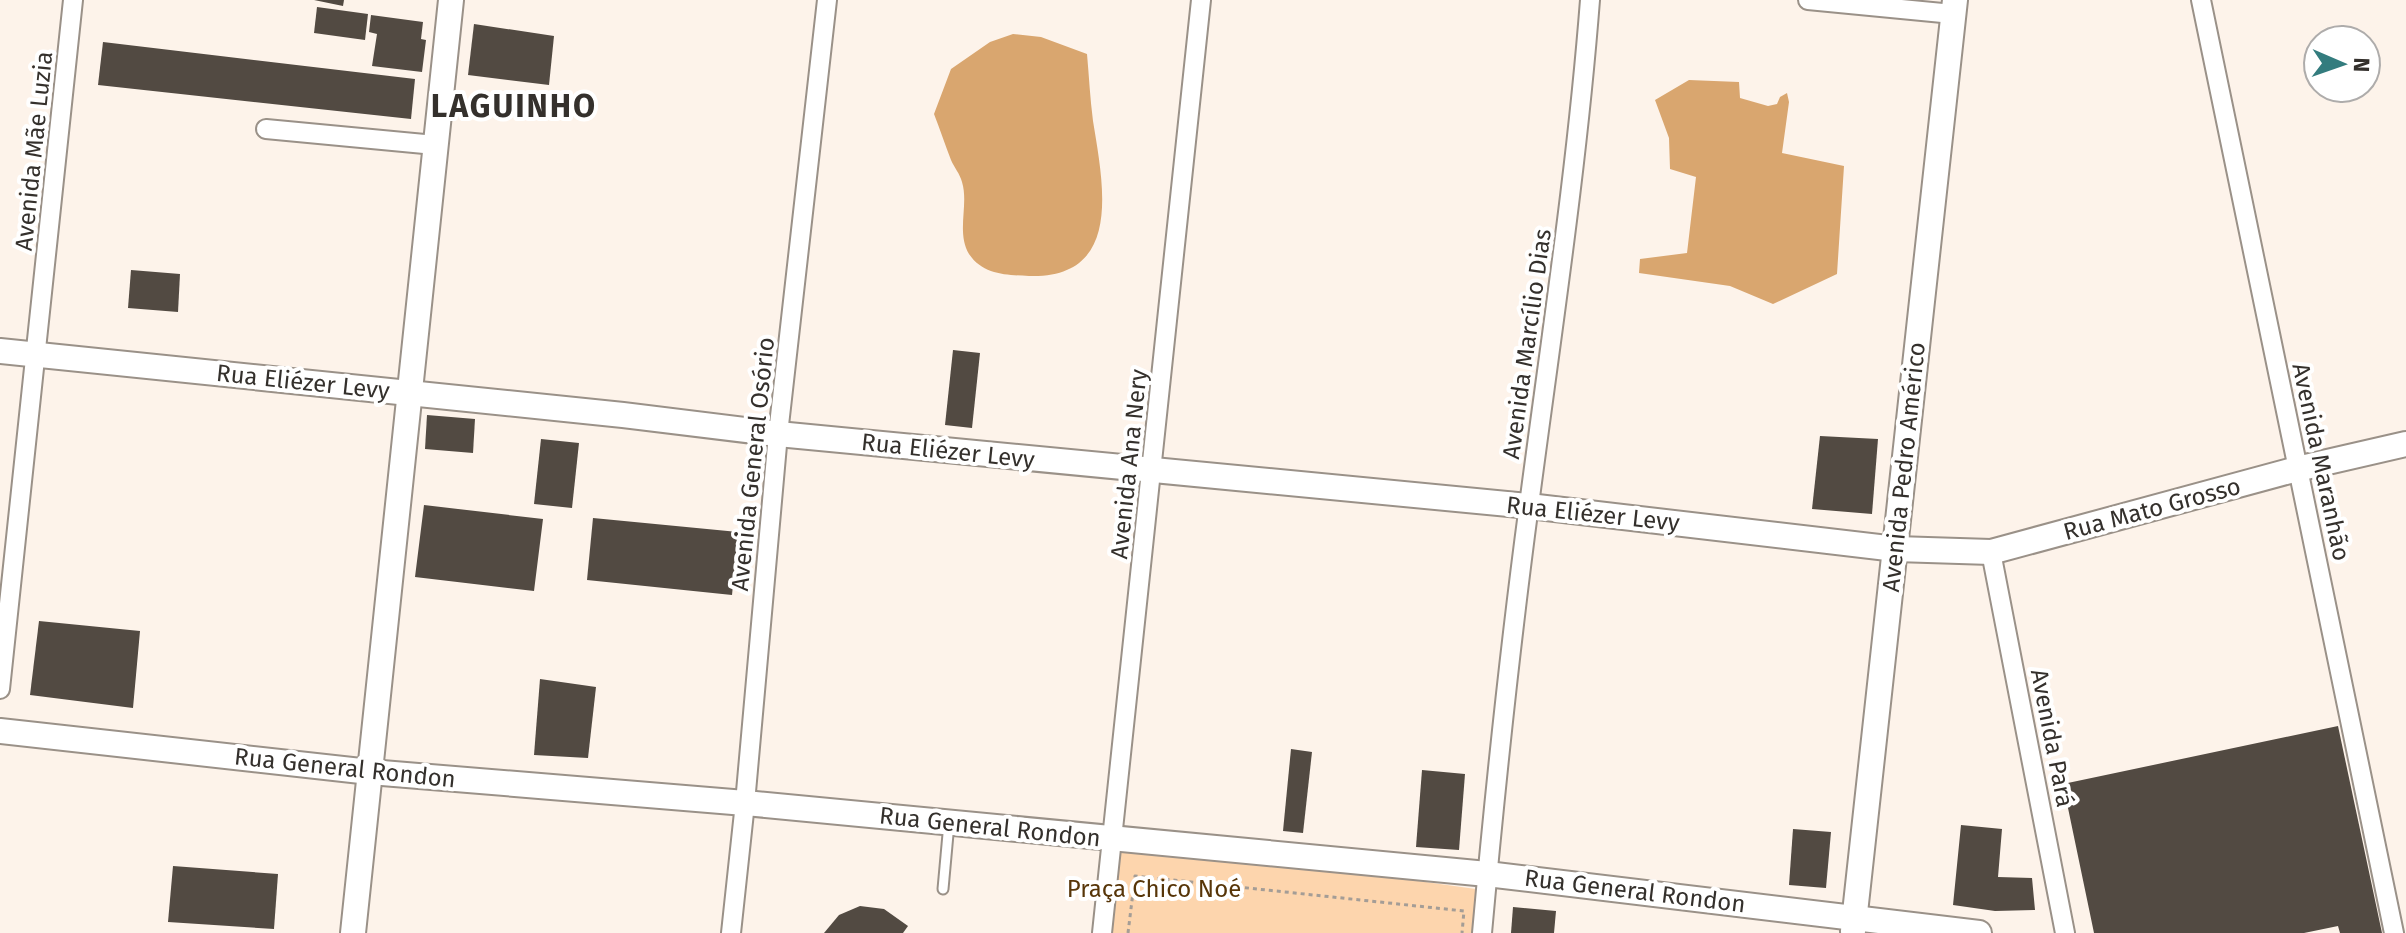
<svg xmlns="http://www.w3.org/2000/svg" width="2406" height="933" viewBox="0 0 2406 933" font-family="'Fira Sans',sans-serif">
<rect width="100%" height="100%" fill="#fdf3ea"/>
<!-- green -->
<path fill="#fdd5ad" d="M 1112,838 L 1490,891 L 1486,933 L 1102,933 Z"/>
<!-- forest -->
<g fill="#d9a66f">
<path d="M 1013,34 L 1041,37 L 1087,54 C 1089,76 1090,98 1093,121 C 1103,183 1124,279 1029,276 C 1007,275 983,275 969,254 C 956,232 969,205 962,182 C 960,174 954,167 951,160 C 945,145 940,129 934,114 L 951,69 L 990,42 Z"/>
<path d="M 1689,80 L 1739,82 L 1740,98 L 1768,106 L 1777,104 L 1780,97 L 1787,93 L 1789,102 L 1782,153 L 1844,166 L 1837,274 L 1773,304 L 1730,286 L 1639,273 L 1640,259 L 1687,253 L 1696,177 L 1670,169 L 1669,138 L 1655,100 Z"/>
</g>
<!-- building -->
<g fill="#524a42">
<path d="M 314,0 L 344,0 L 343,6 Z"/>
<path d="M 317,7 L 368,14 L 365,40 L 314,33 Z"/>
<path d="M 371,15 L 423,22 L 421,39 L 426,40 L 422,72 L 372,66 L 377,34 L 369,32 Z"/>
<path d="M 474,24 L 554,36 L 549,85 L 468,75 Z"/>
<path d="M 103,42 L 415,79 L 411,119 L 98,85 Z"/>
<path d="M 131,270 L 180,274 L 178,312 L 128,308 Z"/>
<path d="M 953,350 L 980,353 L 972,428 L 945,425 Z"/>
<path d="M 427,415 L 475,419 L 473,453 L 425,449 Z"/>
<path d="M 1820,436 L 1878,439 L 1872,514 L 1812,509 Z"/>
<path d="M 541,439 L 579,443 L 572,508 L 534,504 Z"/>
<path d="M 424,505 L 543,519 L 534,591 L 415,577 Z"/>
<path d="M 593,518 L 738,532 L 732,595 L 587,580 Z"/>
<path d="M 39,621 L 140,631 L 133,708 L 30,695 Z"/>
<path d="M 540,679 L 596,687 L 588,758 L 534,755 Z"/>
<path d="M 2338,726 L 2382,933 L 2340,933 L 2338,926 L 2304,933 L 2094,933 L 2063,784 Z"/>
<path d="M 1291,749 L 1312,752 L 1303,833 L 1283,831 Z"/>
<path d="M 1422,770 L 1465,774 L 1459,850 L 1416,847 Z"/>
<path d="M 1961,825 L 2002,829 L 1998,877 L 2032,878 L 2035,910 L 1995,911 L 1953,905 Z"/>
<path d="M 1793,829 L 1831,832 L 1826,888 L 1789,885 Z"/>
<path d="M 173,866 L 278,874 L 274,929 L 168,922 Z"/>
<path d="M 860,906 L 884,909 L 908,926 L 903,933 L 824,933 L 839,915 Z"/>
<path d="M 1513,907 L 1556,911 L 1554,933 L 1511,933 Z"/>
</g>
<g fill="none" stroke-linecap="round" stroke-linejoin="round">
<defs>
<path id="lane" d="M 943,889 L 949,823"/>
<g id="street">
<path d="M 1808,0 L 1953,14"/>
<path d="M 2201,0 L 2394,933"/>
<path d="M 266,129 L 435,145"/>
<path d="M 1991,552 L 2065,933"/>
<path d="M 0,689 L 73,0"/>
<path d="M 731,933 L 745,803 L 778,434 L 827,0"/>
<path d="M 1102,933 L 1201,0"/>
<path d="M 1482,933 C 1495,790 1510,647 1529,505 C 1551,337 1577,169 1590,0"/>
</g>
<g id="secondary">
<path d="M 0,351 L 623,415 L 778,434 L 1529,506 L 1896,549 L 1991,552 L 2297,469 L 2406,444"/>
<path d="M 0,731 L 370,772 L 745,803 L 1487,874 L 1979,933"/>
<path d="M 1853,931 L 1955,0"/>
<path d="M 353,933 L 451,0"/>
</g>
</defs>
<!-- lane casing -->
<use href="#lane" stroke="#9a9188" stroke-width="13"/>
<!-- street casing -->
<use href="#street" stroke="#9a9188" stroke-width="22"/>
<!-- secondary casing -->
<use href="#secondary" stroke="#9a9188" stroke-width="28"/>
<!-- path -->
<path stroke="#a49d96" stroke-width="3" stroke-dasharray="4 4" stroke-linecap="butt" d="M 1128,933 L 1135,876 L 1464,911 L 1462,933"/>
<!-- lane -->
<use href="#lane" stroke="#fff" stroke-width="9"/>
<!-- street -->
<use href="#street" stroke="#fff" stroke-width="18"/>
<!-- secondary -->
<use href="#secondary" stroke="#fff" stroke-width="24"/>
</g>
<g text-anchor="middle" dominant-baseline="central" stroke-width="8" stroke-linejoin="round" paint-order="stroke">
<!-- street labels -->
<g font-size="24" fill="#34302c" stroke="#fff">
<text transform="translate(34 151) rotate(-84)">Avenida Mãe Luzia</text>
<text transform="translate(1527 344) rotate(-82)">Avenida Marcílio Dias</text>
<text transform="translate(303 382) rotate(6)">Rua Eliézer Levy</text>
<text transform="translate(948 451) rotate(6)">Rua Eliézer Levy</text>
<text transform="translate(2321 462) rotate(78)">Avenida Maranhão</text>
<text transform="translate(753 464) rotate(-84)">Avenida General Osório</text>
<text transform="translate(1129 464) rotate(-84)">Avenida Ana Nery</text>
<text transform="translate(1904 467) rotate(-84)">Avenida Pedro Américo</text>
<text transform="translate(2152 509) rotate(-15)">Rua Mato Grosso</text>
<text transform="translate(1593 514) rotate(6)">Rua Eliézer Levy</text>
<text transform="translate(2052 738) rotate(79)">Avenida Pará</text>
<text transform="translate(345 768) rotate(6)">Rua General Rondon</text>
<text transform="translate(990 827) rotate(6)">Rua General Rondon</text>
<text transform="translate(1635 891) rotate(7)">Rua General Rondon</text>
</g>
<!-- park labels -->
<g font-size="24" fill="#573508" stroke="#fff">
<text x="1154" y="889">Praça Chico Noé</text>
</g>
<!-- district labels -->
<g font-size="32" font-weight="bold" letter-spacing="2" fill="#34302c" stroke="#fff">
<text x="514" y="106">LAGUINHO</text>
</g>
</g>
<!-- north arrow -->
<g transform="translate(2342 64) rotate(92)"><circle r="38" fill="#ffffff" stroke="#aeacab" stroke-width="2"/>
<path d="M0-6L14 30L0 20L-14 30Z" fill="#337c7e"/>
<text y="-12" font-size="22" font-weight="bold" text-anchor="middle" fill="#34302c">N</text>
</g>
</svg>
